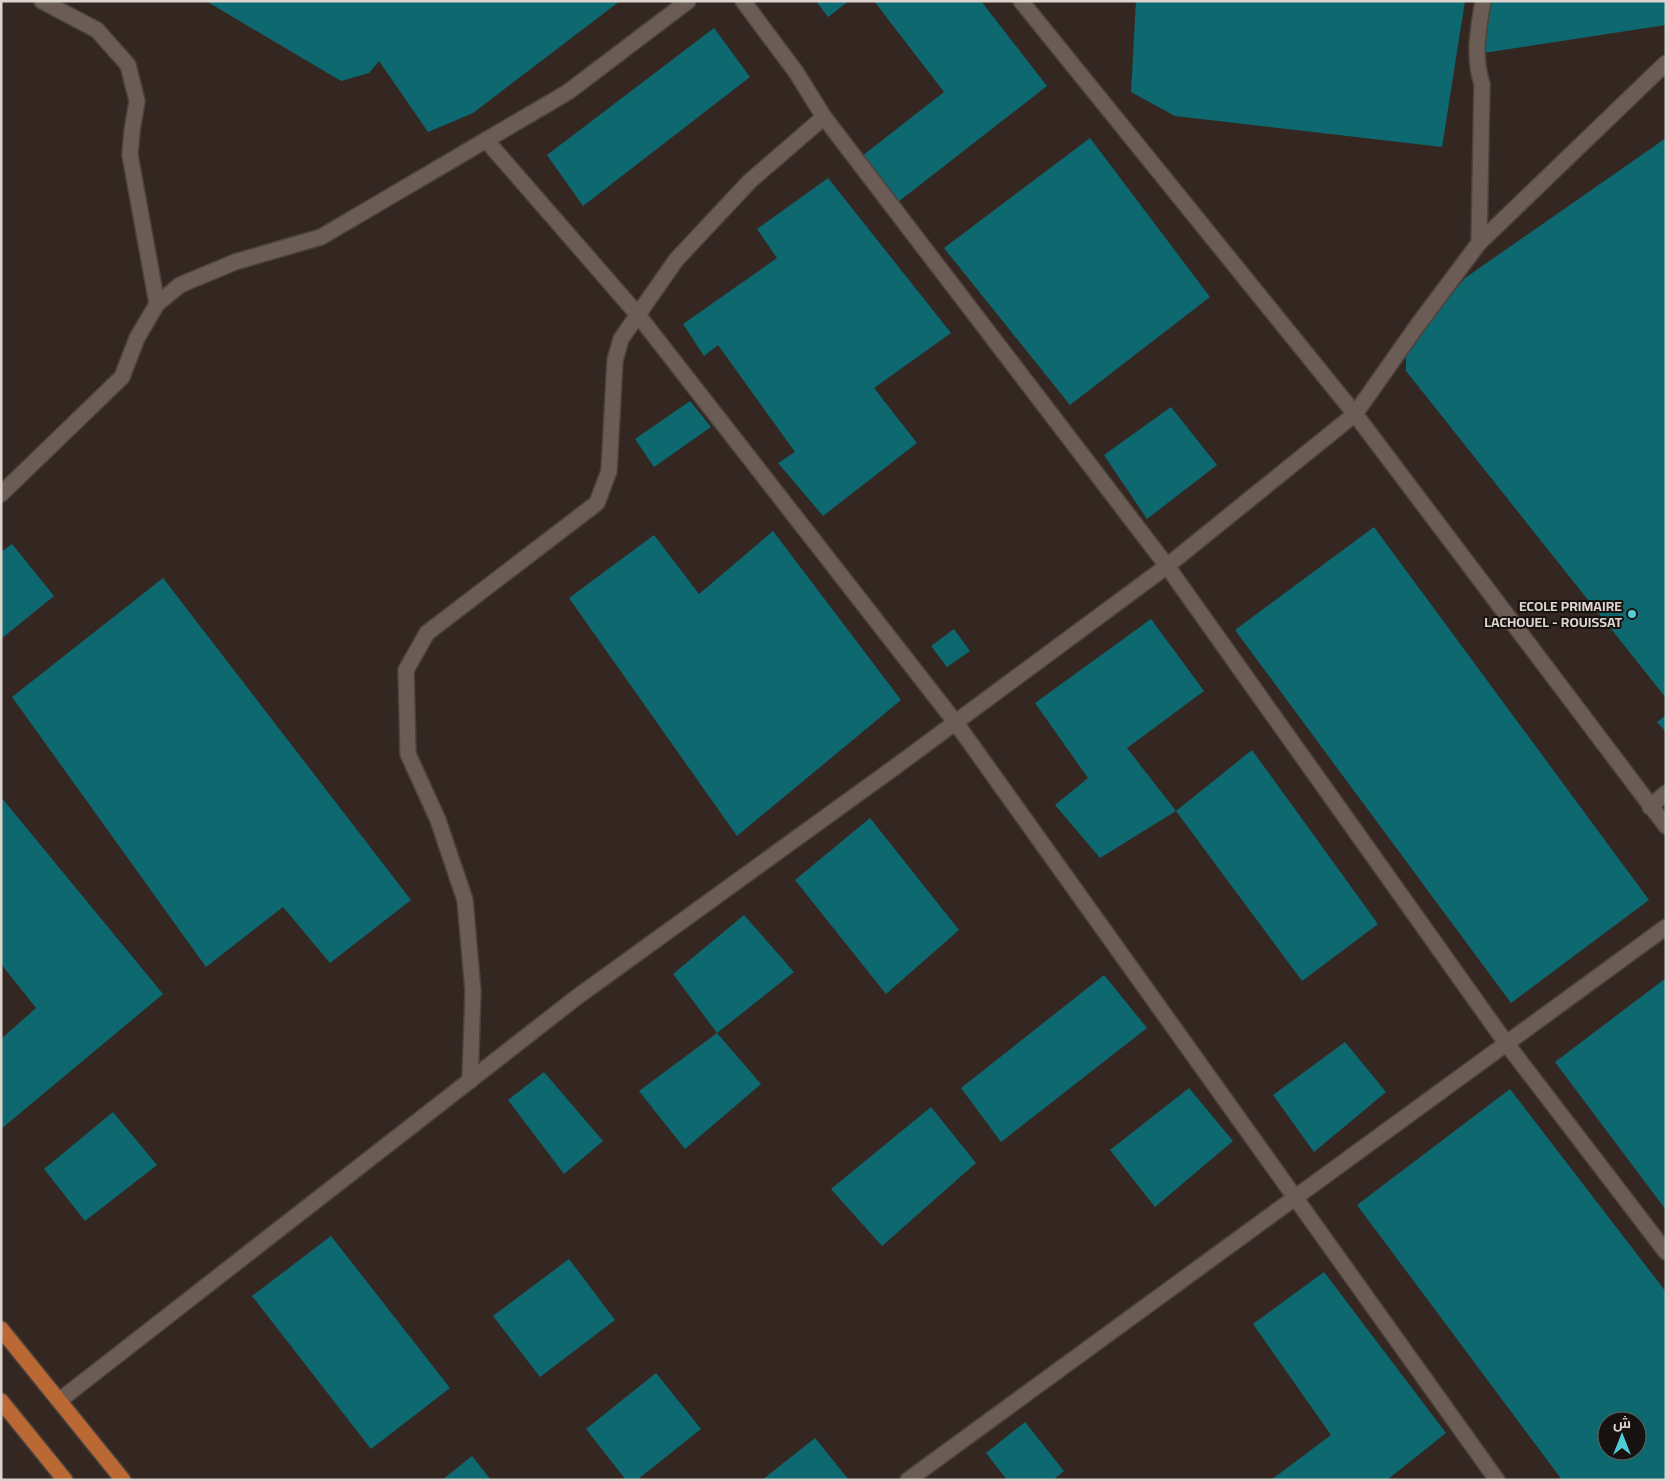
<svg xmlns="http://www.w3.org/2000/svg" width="1667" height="1481" viewBox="0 0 1667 1481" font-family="Georgia,Cairo,serif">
<rect width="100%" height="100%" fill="#342721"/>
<!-- building -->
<g fill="#0d6870" fill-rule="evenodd">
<path d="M 206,1 L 620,1 L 473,113 L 428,132 L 379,61 L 369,73 L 341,81 Z"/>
<path d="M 816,1 L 849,1 L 828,17 Z"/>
<path d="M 874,1 L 981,1 L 1047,86 L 898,202 L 862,156 L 944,92 Z"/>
<path d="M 1136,1 L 1465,1 L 1442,147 L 1175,116 L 1131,92 Z"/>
<path d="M 1491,1 L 1666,1 L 1666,25 L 1483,53 Z"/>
<path d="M 714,28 L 750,77 L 583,206 L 547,155 Z"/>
<path d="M 1090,138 L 1210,297 L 1070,405 L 944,248 Z"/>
<path d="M 1666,138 L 1666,698 L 1406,371 L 1406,348 L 1465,278 Z"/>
<path d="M 828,178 L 951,333 L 874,388 L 917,443 L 823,516 L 778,463 L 795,452 L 718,345 L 704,356 L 683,324 L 777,258 L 757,229 Z"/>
<path d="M 690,401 L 711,427 L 654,467 L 635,439 Z"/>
<path d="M 1171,407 L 1217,465 L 1147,519 L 1104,455 Z"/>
<path d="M 1374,527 L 1649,900 L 1511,1003 L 1235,630 Z"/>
<path d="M 773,531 L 901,700 L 737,836 L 569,598 L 654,535 L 699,594 Z"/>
<path d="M 12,544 L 54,596 L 1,639 L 1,552 Z"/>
<path d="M 163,578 L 411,900 L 330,963 L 283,907 L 206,967 L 12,697 Z"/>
<path d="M 1151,619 L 1204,691 L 1127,748 L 1176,811 L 1252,750 L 1378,924 L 1302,981 L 1176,811 L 1100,858 L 1055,805 L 1088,778 L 1035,703 Z"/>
<path d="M 954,629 L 970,651 L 947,667 L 931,646 Z"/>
<path d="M 1666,715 L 1666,732 L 1657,722 Z"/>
<path d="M 1,797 L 163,994 L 1,1129 L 1,1039 L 36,1008 L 1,964 Z"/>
<path d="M 870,818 L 959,930 L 886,994 L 795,880 Z"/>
<path d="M 744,915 L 794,972 L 717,1033 L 673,974 Z"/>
<path d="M 1104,975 L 1147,1028 L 1001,1142 L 961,1088 Z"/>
<path d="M 1666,978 L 1666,1210 L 1555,1062 Z"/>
<path d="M 717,1033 L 761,1084 L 685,1149 L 639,1091 Z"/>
<path d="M 1345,1042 L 1386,1092 L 1314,1152 L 1273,1095 Z"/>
<path d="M 544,1072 L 603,1141 L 564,1174 L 508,1100 Z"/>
<path d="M 1189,1088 L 1233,1141 L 1155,1207 L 1110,1150 Z"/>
<path d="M 1510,1089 L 1666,1292 L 1666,1480 L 1562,1480 L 1357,1205 ZM 1607,1421 L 1637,1421 L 1637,1451 L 1607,1451 Z"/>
<path d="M 931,1107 L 976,1163 L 882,1246 L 831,1189 Z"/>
<path d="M 113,1112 L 157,1165 L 85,1221 L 44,1169 Z"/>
<path d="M 331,1236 L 450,1388 L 371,1449 L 252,1296 Z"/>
<path d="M 569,1259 L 615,1320 L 540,1377 L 493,1316 Z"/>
<path d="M 1324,1272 L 1446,1433 L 1387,1480 L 1271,1480 L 1331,1435 L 1253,1324 Z"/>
<path d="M 656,1373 L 701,1429 L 637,1480 L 626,1480 L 586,1429 Z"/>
<path d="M 1025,1422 L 1064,1471 L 1053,1480 L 1007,1480 L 986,1453 Z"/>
<path d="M 815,1438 L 849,1480 L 762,1480 Z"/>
<path d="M 472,1456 L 491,1480 L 442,1480 Z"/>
</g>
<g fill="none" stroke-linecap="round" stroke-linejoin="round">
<defs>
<g id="minor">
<path d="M 42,1 L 97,30 L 128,65 L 137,101 L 132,131 L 130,155 L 157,304"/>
<path d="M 1021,1 L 1355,414 L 1666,826"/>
<path d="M 824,117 L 1167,566 L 1506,1043 L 1666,1252"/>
<path d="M 486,140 L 638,315 L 956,723 L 1497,1480"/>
<path d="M 1479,243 L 1482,84 C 1473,55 1478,31 1483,1"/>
<path d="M 1,494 L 122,377 L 137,338 L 157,304 L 180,285 L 235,262 L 321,237 L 568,92 L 688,1"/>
<path d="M 1650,807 L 1666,793"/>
<path d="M 470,1081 L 473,991 L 465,900 L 438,820 L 408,754 L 406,670 L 427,633 L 597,503 L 609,471 L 615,360 L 621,339 L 676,260 L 750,181 L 824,117 L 796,72 L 743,1"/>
<path d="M 60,1400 L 577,997 L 895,767 L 1167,566 L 1355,414 L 1417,326 L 1479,243 L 1666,63"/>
<path d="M 908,1480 L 1666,927"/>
</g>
<g id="major">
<path d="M 1,1329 L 123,1480"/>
<path d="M 1,1401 L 65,1480"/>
</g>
</defs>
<!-- minor casing -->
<use href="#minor" stroke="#4d433d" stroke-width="18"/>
<!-- major casing -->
<use href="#major" stroke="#4d433d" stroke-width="18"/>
<!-- minor -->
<use href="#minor" stroke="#6b5d56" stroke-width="15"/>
<!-- major -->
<use href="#major" stroke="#ba6934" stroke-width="15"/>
</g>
<!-- markers -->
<circle fill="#52cbd8" stroke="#17120f" stroke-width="2" cx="1632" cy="614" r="5"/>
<g text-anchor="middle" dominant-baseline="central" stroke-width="4" stroke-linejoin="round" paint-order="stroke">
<!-- poi labels -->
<g font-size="14" font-weight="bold" fill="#ddd4d0" stroke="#17120f" text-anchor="end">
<text x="1622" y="606">ECOLE PRIMAIRE<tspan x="1622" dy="16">LACHOUEL - ROUISSAT</tspan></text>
</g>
</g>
<!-- border -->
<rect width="1667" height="1481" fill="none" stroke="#ddd4d0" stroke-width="5"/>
<!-- north arrow -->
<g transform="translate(1622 1436)"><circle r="24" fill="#17120f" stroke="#66605c"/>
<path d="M0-4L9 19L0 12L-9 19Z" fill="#52cbd8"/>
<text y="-8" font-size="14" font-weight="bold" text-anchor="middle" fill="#ddd4d0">ش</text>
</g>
</svg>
